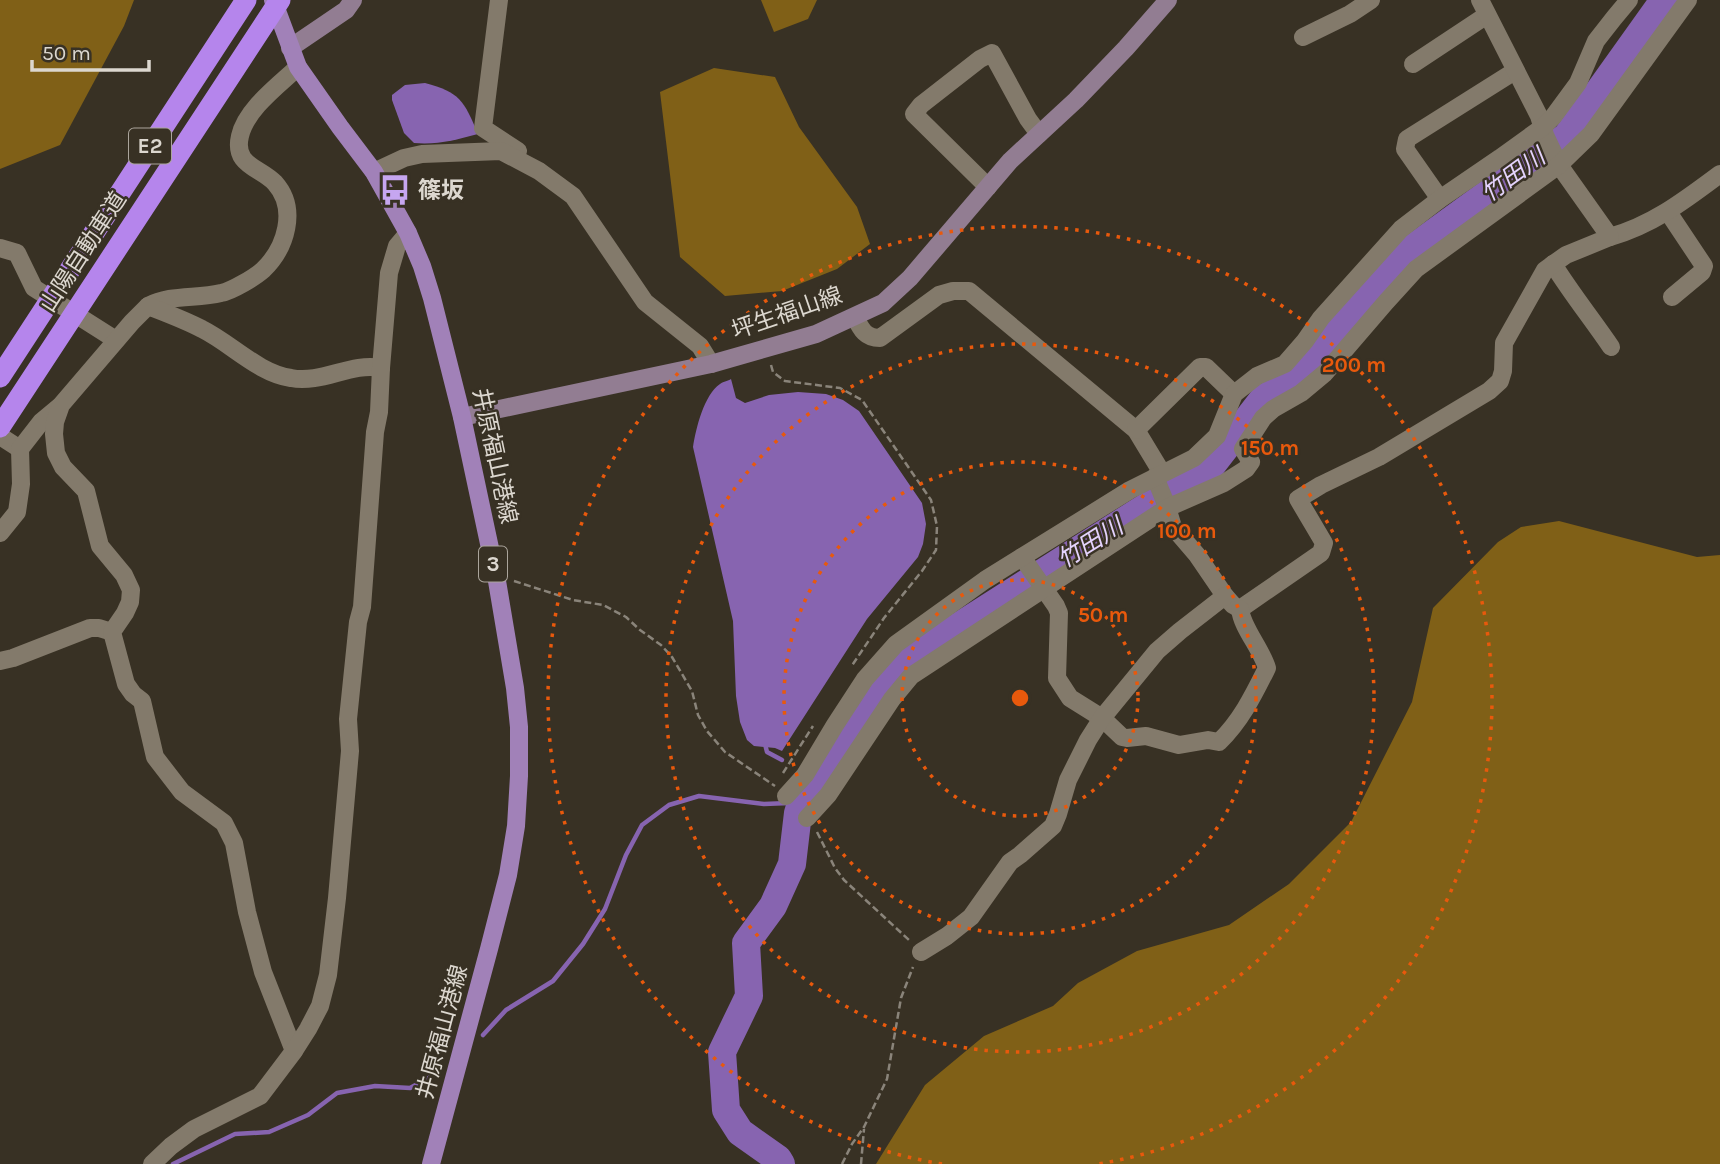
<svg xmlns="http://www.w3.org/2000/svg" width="1720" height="1164" viewBox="0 0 1720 1164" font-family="Karla,'Noto Sans JP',sans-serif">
<rect width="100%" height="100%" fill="#383124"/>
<!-- forest -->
<g fill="#806017">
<path d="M 0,0 L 134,0 L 124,26 L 60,145 L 0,169 Z"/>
<path d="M 761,0 L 817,0 L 808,19 L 774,32 Z"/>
<path d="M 714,68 L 775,77 L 799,127 L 857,207 L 870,244 L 837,269 L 782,291 L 725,296 L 680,257 L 660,92 Z"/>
<path d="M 1559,521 L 1697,557 L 1720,555 L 1720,1164 L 876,1164 L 925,1085 L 984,1036 L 1053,1006 L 1078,983 L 1137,951 L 1229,925 L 1289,884 L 1351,822 L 1412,702 L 1433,608 L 1498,542 L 1521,527 Z"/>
</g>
<!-- water -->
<g fill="#8764b0">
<path d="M 425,83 C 460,92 464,101 478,134 C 456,140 437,145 414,143 L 404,133 L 392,100 L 392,95 L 405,85 Z"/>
<path d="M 731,379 L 736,398 L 745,403 L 769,395 L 798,392 L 826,394 L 843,400 L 859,411 L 922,503 L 926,524 L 923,544 L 918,557 L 867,619 L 782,751 L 775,748 L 754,746 L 747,740 L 740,722 L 736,696 L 733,621 L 693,447 C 696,428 704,395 720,384 C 724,381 728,381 731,379 Z"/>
</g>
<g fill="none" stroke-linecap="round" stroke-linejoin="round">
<!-- stream -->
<g stroke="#8764b0" stroke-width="4.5">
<path d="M 765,744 L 767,752 L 782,760"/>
<path d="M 483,1035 L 506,1010 L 553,981 L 583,944 L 605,909 L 626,855 L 642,825 L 669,805 L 699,796 L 764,804 L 789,803 L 802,800"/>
<path d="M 173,1164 L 235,1134 L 269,1132 L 308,1115 L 337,1093 L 375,1086 L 410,1088 L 436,1074"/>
</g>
<!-- river -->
<path stroke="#8764b0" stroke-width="28" d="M 781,1164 L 778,1159 L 740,1132 L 726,1110 L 722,1052 L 749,996 L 746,943 L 773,906 L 792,864 L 798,813 L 802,800 L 887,679 L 909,658 L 1212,465 L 1263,399 L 1301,373 L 1395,261 L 1567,136 L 1664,0"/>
<!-- path -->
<g stroke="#8a847a" stroke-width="2.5" stroke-dasharray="7 3.5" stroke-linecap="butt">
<path d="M 771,365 L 773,372 L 785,381 L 840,388 L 862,400 L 931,500 L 937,526 L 936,550 L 922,571 L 884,618 L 851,667"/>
<path d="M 514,581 L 573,600 L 603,605 L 626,617 L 640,630 L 661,645 L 672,657 L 692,691 L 698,715 L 707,731 L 725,752 L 775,786"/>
<path d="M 783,773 L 813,726"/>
<path d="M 817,832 L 835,868 L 844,880 L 909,940"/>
<path d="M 842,1164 L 852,1144 L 864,1127 L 887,1079 L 901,998 L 913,967"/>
<path d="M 861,1164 L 864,1129"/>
</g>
<!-- street -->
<g stroke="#837a6b" stroke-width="18">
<path d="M 499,0 L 483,128 L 518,151"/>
<path d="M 1303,37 L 1350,14 L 1371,0"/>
<path d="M 1413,64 L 1487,15"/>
<path d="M 374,172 L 404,158 L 422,154 L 501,151 L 539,171 L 573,196 L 645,302 L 700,346 L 711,364"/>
<path d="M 988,187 L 914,114 L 921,105 L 980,59 L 992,53 L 1028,119 L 1039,134"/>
<path d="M 1440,199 L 1405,149 L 1407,139 L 1515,71"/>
<path d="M 1668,212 L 1704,266 L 1702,272 L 1672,297"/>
<path d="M 1610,237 C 1653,225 1685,200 1720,174"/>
<path d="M 0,248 L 17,253 L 34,288 L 116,340"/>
<path d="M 1553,264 C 1571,293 1592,319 1611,347"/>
<path d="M 148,306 C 171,294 196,299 221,293 C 232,291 255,277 263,270 C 286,248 298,209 275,183 C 260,167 233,166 240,136 C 246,109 279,85 298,67"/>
<path d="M 855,317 C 861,329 865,338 880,338 L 939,295 L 953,291 L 969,291 L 1136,430 L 1162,473"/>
<path d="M 1136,430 L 1200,367 L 1206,367 L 1234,394"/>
<path d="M 0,436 L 20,449"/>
<path d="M 1155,477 L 1166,504 L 1173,527 L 1197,555 L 1225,596 L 1233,605 L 1240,609 L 1321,553 L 1324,543 L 1298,499 L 1321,485 L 1379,457 L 1489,391 L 1500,381 L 1503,371 L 1504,343 L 1545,270 L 1566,255 L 1610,237 L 1559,165 L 1545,135 L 1539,116 L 1480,0"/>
<path d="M 0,533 L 17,512 L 21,484 L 20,449 L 41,422 L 59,407"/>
<path d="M 1022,557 L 1056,606 L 1059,613 L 1057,678 L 1070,698 L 1102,718 L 1122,737 L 1127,738 L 1146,736 L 1179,745 L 1208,740 L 1219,742 C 1241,721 1254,694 1267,668 C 1261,648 1242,628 1240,609"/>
<path d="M 0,661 L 13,658 L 90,628 L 99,628 L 112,632"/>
<path d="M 786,796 L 805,775 L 835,725 L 865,679 L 896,644 L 985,580 L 1022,557 L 1130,490 L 1194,458 L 1217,436 L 1234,394 L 1257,376 L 1285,364 L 1305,341 L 1321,318 L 1401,229 L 1440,199 L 1500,158 L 1543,127 L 1553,117 L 1578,83 L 1596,41 L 1614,18 L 1629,0"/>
<path d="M 807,818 L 828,795 L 892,699 L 911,676 L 1167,508 L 1224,483 L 1246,469 L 1251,462 L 1243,449 L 1263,418 L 1273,409 L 1301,393 L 1325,373 L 1386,302 L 1416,269 L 1559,165 L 1591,134 L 1688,0"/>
<path d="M 921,952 L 947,936 L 971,917 L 1010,862 L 1020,855 L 1053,826 L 1058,814 L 1068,780 L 1088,740 L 1102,718 L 1157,651 L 1180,631 L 1225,596"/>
<path d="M 294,1051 L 263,972 L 247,912 L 234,843 L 224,823 L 182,792 L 155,757 L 142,701 L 133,694 L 126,684 L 112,632 L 125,613 L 130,602 L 131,590 L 124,575 L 100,546 L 86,491 L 63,467 L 56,453 L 54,434 L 55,422 L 61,405 L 132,322 L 148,306 C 166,313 185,320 202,329 C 232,344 258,373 291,378 C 322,384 351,362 381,368"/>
<path d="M 152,1164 L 171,1146 L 194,1129 L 260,1096 L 294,1051 L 308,1029 L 320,1006 L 328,975 L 337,898 L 350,751 L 348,719 L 358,622 L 362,607 L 375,432 L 379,412 L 381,368 L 389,273 L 397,246 L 408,233"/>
</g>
<!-- secondary -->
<g stroke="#927d92" stroke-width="18">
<path d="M 290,48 L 346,10 L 353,0"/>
<path d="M 462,417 L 711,364 L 816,334 L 883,303 L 910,278 L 1010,161 L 1076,100 L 1126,48 L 1168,0"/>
</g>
<!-- primary -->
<path stroke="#a181b8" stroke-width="18" d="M 273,0 L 298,67 L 340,127 L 374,172 L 408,233 L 422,266 L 432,298 L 462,417 L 497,581 L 515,688 L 519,727 L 519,776 L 516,826 L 508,875 L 489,949 L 431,1164"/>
<!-- highway -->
<g stroke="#b585ec" stroke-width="21">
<path d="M 0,377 L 246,0"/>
<path d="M 0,427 L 280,0"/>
</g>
</g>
<!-- distance rings -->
<g fill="none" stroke="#e8590c" stroke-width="3.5" stroke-dasharray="3.5 7">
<circle cx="1020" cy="698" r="118"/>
<circle cx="1020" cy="698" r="236"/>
<circle cx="1020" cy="698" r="354"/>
<path d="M942 1164A472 472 0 1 1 1098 1164"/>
</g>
<!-- icons -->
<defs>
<symbol id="bus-bare" viewBox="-9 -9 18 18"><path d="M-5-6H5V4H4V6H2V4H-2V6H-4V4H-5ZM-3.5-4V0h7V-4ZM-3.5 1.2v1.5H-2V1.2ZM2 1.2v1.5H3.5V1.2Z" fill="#c6a6f0" stroke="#383124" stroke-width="2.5" paint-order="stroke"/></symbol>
</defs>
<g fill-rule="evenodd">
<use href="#bus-bare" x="373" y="168" width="44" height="44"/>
</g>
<g text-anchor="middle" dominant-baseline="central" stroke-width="5" stroke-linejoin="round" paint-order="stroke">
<!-- shield labels -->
<g fill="#383124" stroke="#aba59c" stroke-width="2">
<rect x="129" y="128.5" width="42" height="35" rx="5"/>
<rect x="479" y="546.5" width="28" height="35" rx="5"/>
</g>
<g font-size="21" font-weight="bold" fill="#dcd7cf">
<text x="150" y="146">E2</text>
<text x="493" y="564">3</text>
</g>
<!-- poi labels -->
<g font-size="23" font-weight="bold" fill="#dcd7cf" stroke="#383124" text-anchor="start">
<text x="418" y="190">篠坂</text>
</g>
<!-- street labels -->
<g font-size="23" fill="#dcd7cf" stroke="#383124">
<text transform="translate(83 252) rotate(-57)">山陽自動車道</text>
<text transform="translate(787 313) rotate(-19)">坪生福山線</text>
<text transform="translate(495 456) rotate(78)">井原福山港線</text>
<text transform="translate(442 1032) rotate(-75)">井原福山港線</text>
</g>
<!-- water labels -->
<g font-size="24" font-style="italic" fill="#e4d3fd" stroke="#383124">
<text transform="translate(1513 175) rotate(-36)">竹田川</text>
<text transform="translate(1090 543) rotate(-32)">竹田川</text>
</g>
</g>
<circle cx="1020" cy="698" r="10" fill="#e8590c" stroke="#383124" stroke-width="3.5"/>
<g font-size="21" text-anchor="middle" font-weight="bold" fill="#e8590c" stroke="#383124" stroke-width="5" stroke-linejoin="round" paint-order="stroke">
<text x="1354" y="372">200 m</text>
<text x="1270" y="455">150 m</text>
<text x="1187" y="538">100 m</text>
<text x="1103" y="622">50 m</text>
</g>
<!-- scale -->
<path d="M32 60v10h117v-10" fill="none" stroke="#dcd7cf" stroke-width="3.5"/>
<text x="42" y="60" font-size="21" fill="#dcd7cf" stroke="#383124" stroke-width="5" paint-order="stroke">50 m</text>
</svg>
